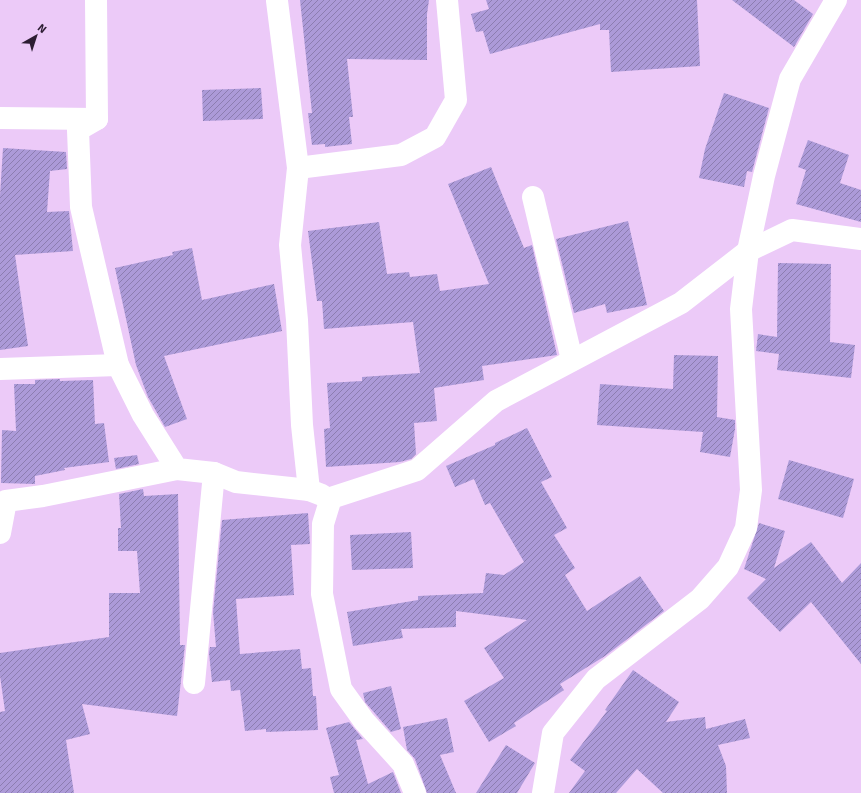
<svg xmlns="http://www.w3.org/2000/svg" width="861" height="793" viewBox="0 0 861 793" font-family="Signika,sans-serif">
<defs>
<pattern id="building-hatch" width="6" height="6" patternUnits="userSpaceOnUse"><rect width="6" height="6" fill="#ac9ad8"/><path d="M-1 1l2-2M0 6l6-6M5 7l2-2" fill="none" stroke="#8c7db0"/></pattern>
</defs>
<rect width="100%" height="100%" fill="#eccaf8"/>
<!-- building -->
<g fill="url(#building-hatch)">
<path d="M 300,0 L 429,0 L 427,14 L 427,60 L 347,59 L 353,117 L 349,117 L 352,144 L 325,147 L 325,144 L 312,145 L 308,113 L 312,113 Z"/>
<path d="M 486,0 L 697,0 L 700,66 L 611,72 L 609,30 L 600,30 L 600,24 L 490,54 L 483,31 L 476,32 L 471,14 L 489,9 Z"/>
<path d="M 732,0 L 794,0 L 813,14 L 794,47 Z"/>
<path d="M 261,88 L 263,119 L 203,121 L 202,90 Z"/>
<path d="M 724,93 L 769,108 L 752,172 L 747,171 L 744,187 L 699,178 L 705,149 Z"/>
<path d="M 808,140 L 849,155 L 840,183 L 861,190 L 861,222 L 796,204 L 806,170 L 798,167 Z"/>
<path d="M 3,148 L 66,152 L 67,169 L 50,171 L 47,212 L 69,211 L 73,251 L 15,255 L 28,346 L 0,350 L 0,196 Z"/>
<path d="M 491,167 L 524,248 L 532,245 L 557,355 L 482,366 L 484,380 L 434,388 L 437,421 L 414,423 L 416,454 L 411,459 L 400,462 L 326,467 L 324,429 L 330,428 L 327,383 L 362,381 L 362,377 L 420,373 L 413,322 L 324,329 L 322,301 L 317,301 L 308,231 L 379,222 L 387,274 L 409,272 L 410,277 L 437,274 L 440,291 L 489,284 L 448,184 Z"/>
<path d="M 628,221 L 647,305 L 607,313 L 605,304 L 574,313 L 556,239 Z"/>
<path d="M 192,248 L 202,300 L 274,284 L 282,331 L 164,356 L 187,419 L 165,427 L 148,397 L 136,365 L 115,268 L 173,255 L 172,252 Z"/>
<path d="M 778,263 L 831,264 L 830,342 L 855,345 L 851,378 L 777,370 L 779,354 L 756,351 L 758,334 L 777,337 Z"/>
<path d="M 674,355 L 718,356 L 717,417 L 735,420 L 735,429 L 730,457 L 700,452 L 703,432 L 597,425 L 600,384 L 673,389 Z"/>
<path d="M 60,379 L 60,381 L 93,380 L 95,424 L 104,423 L 109,462 L 64,468 L 65,470 L 35,476 L 35,484 L 1,483 L 2,430 L 16,431 L 14,384 L 35,384 L 35,380 Z"/>
<path d="M 527,428 L 552,477 L 541,482 L 567,528 L 554,535 L 575,568 L 565,575 L 587,611 L 640,576 L 664,611 L 605,656 L 560,684 L 564,690 L 514,723 L 516,726 L 489,742 L 464,701 L 504,678 L 484,648 L 527,620 L 456,611 L 456,627 L 401,629 L 403,638 L 353,646 L 347,612 L 418,600 L 418,596 L 483,593 L 486,573 L 504,575 L 524,562 L 490,503 L 485,505 L 474,479 L 455,487 L 446,466 L 495,445 L 495,443 Z"/>
<path d="M 137,455 L 139,464 L 116,469 L 114,458 Z"/>
<path d="M 789,460 L 854,479 L 843,518 L 778,499 Z"/>
<path d="M 143,489 L 144,496 L 178,494 L 180,645 L 185,645 L 177,716 L 82,704 L 90,734 L 66,740 L 74,793 L 0,793 L 0,712 L 5,711 L 0,676 L 0,653 L 109,637 L 109,593 L 140,593 L 137,551 L 118,551 L 118,528 L 121,528 L 119,494 Z"/>
<path d="M 308,513 L 310,544 L 291,545 L 294,595 L 236,599 L 240,654 L 300,649 L 302,669 L 311,668 L 313,696 L 316,696 L 318,730 L 266,732 L 266,729 L 245,731 L 240,690 L 231,691 L 230,680 L 212,682 L 209,653 L 210,647 L 216,647 L 213,612 L 222,520 Z"/>
<path d="M 759,523 L 785,531 L 774,568 L 811,542 L 842,583 L 861,563 L 861,664 L 811,602 L 780,632 L 747,598 L 766,579 L 744,569 Z"/>
<path d="M 411,532 L 413,568 L 352,570 L 350,535 Z"/>
<path d="M 633,670 L 679,702 L 666,722 L 705,717 L 706,729 L 745,719 L 750,738 L 718,745 L 726,766 L 727,793 L 663,793 L 637,769 L 616,793 L 569,793 L 585,771 L 570,760 L 607,711 L 605,710 Z"/>
<path d="M 391,686 L 401,729 L 391,732 L 365,702 L 363,693 Z"/>
<path d="M 447,718 L 454,752 L 440,755 L 456,793 L 427,793 L 415,759 L 407,750 L 403,727 Z"/>
<path d="M 349,722 L 363,739 L 356,740 L 368,784 L 393,772 L 401,793 L 334,793 L 330,777 L 339,775 L 326,728 Z"/>
<path d="M 506,745 L 535,763 L 517,793 L 476,793 Z"/>
</g>
<g fill="none" stroke-linecap="round" stroke-linejoin="round">
<!-- street -->
<g stroke="#fff" stroke-width="22">
<path d="M 96,0 L 97,119 L 78,130 L 81,207 L 118,365 L 143,415 L 177,469 L 214,473 L 236,482 L 309,490"/>
<path d="M 277,1 L 298,168 L 290,245 L 297,320 L 302,425 L 309,490 L 322,495"/>
<path d="M 0,118 L 97,119"/>
<path d="M 298,168 L 401,155 L 435,137 L 456,100 L 447,0"/>
<path d="M 533,197 L 572,360"/>
<path d="M 0,369 L 118,365"/>
<path d="M 0,533 L 6,501 L 43,496 L 177,469"/>
<path d="M 194,683 L 214,473"/>
<path d="M 415,793 L 403,764 L 364,721 L 341,689 L 322,594 L 323,524 L 331,498 L 417,470 L 496,401 L 681,303 L 748,251 L 792,230 L 861,239"/>
<path d="M 543,793 L 553,733 L 596,679 L 700,599 L 728,567 L 746,528 L 751,490 L 741,309 L 748,251 L 764,176 L 790,79 L 836,0"/>
</g>
</g>
<!-- north arrow -->
<g transform="translate(36 36) rotate(39)" stroke="#eccaf8" stroke-width="3" paint-order="stroke">
<path d="M0-3L7 15L0 10L-7 15Z" fill="#2d1d33"/>
<text y="-6" font-size="11" font-weight="bold" text-anchor="middle" fill="#2d1d33">N</text>
</g>
</svg>
